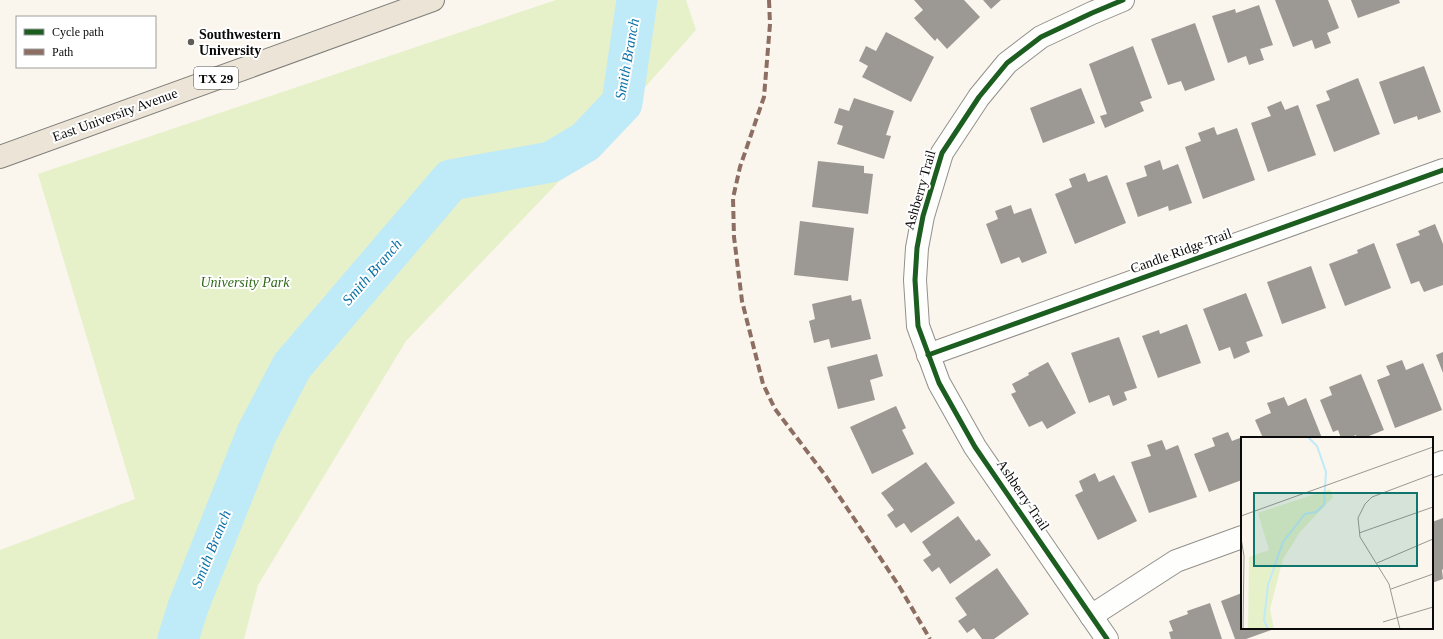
<svg xmlns="http://www.w3.org/2000/svg" width="1443" height="639" viewBox="0 0 1443 639" font-family="Georgia,serif">
<rect width="100%" height="100%" fill="#faf6ed"/>
<!-- green -->
<path fill="#e6f1ca" d="M 556,0 L 686,0 L 696,30 L 590,149 L 406,341 L 258,585 L 244,639 L 0,639 L 0,550 L 135,499 L 38,174 Z"/>
<g fill="none" stroke-linecap="round" stroke-linejoin="round">
<!-- river -->
<path stroke="#bfeaf8" stroke-width="41" d="M 178,639 L 188,607 L 257,433 L 292,366 L 451,180 L 551,162 L 585,142 L 622,103 L 637,0"/>
</g>
<!-- building -->
<g fill="#9c9894">
<path d="M 914,0 L 964,0 L 980,17 L 947,49 L 937,38 L 935,41 L 914,18 L 923,10 Z"/>
<path d="M 983,0 L 1001,0 L 991,9 Z"/>
<path d="M 1275,0 L 1328,0 L 1339,28 L 1327,33 L 1331,43 L 1315,49 L 1312,40 L 1293,47 Z"/>
<path d="M 1351,0 L 1399,0 L 1400,3 L 1358,18 Z"/>
<path d="M 1259,5 L 1273,45 L 1260,49 L 1264,60 L 1249,65 L 1246,56 L 1228,63 L 1212,16 L 1235,9 L 1236,13 Z"/>
<path d="M 1195,23 L 1215,80 L 1185,91 L 1181,81 L 1168,85 L 1151,39 Z"/>
<path d="M 886,32 L 934,57 L 911,102 L 862,77 L 868,66 L 859,61 L 866,46 L 876,51 Z"/>
<path d="M 1133,46 L 1152,98 L 1140,102 L 1144,111 L 1105,128 L 1100,116 L 1107,114 L 1089,64 Z"/>
<path d="M 1424,66 L 1441,112 L 1418,120 L 1417,116 L 1394,124 L 1379,82 Z"/>
<path d="M 1358,78 L 1380,134 L 1334,152 L 1316,105 L 1330,100 L 1326,91 Z"/>
<path d="M 1081,88 L 1095,123 L 1043,143 L 1030,108 Z"/>
<path d="M 854,98 L 894,111 L 886,135 L 891,136 L 884,159 L 837,144 L 843,126 L 834,123 L 839,108 L 849,111 Z"/>
<path d="M 1281,101 L 1285,110 L 1298,105 L 1316,155 L 1268,172 L 1251,123 L 1271,116 L 1267,107 Z"/>
<path d="M 1214,127 L 1217,135 L 1237,128 L 1255,180 L 1203,199 L 1185,147 L 1201,141 L 1198,133 Z"/>
<path d="M 1160,160 L 1163,170 L 1178,164 L 1192,203 L 1169,211 L 1168,206 L 1138,217 L 1126,183 L 1147,176 L 1144,166 Z"/>
<path d="M 818,161 L 864,166 L 864,173 L 873,174 L 868,214 L 812,207 Z"/>
<path d="M 1085,173 L 1088,182 L 1107,175 L 1126,223 L 1075,244 L 1055,194 L 1072,187 L 1069,179 Z"/>
<path d="M 1011,205 L 1014,214 L 1031,208 L 1047,253 L 1022,263 L 1019,257 L 1001,264 L 986,224 L 998,219 L 995,211 Z"/>
<path d="M 800,221 L 854,228 L 848,281 L 794,275 Z"/>
<path d="M 1435,224 L 1443,244 L 1443,285 L 1424,292 L 1419,281 L 1411,284 L 1396,244 L 1420,235 L 1418,231 Z"/>
<path d="M 1374,243 L 1391,288 L 1345,306 L 1329,264 L 1358,253 L 1357,250 Z"/>
<path d="M 1311,266 L 1326,308 L 1282,324 L 1267,282 Z"/>
<path d="M 1246,293 L 1263,336 L 1246,342 L 1250,352 L 1234,359 L 1230,347 L 1219,351 L 1203,309 Z"/>
<path d="M 851,295 L 852,301 L 861,299 L 871,339 L 831,348 L 829,339 L 814,343 L 809,321 L 815,319 L 812,304 Z"/>
<path d="M 1187,324 L 1201,363 L 1158,378 L 1142,336 L 1159,330 L 1160,334 Z"/>
<path d="M 1119,337 L 1137,388 L 1124,392 L 1127,400 L 1113,406 L 1109,395 L 1089,403 L 1071,353 Z"/>
<path d="M 1443,352 L 1443,373 L 1436,355 Z"/>
<path d="M 877,354 L 883,376 L 870,380 L 875,400 L 838,409 L 827,367 Z"/>
<path d="M 1402,360 L 1406,370 L 1423,363 L 1442,410 L 1395,428 L 1377,380 L 1390,375 L 1386,366 Z"/>
<path d="M 1048,362 L 1076,413 L 1047,429 L 1042,421 L 1029,427 L 1011,394 L 1016,392 L 1012,384 L 1029,375 L 1028,373 Z"/>
<path d="M 1361,374 L 1384,430 L 1364,438 L 1357,438 L 1356,435 L 1349,438 L 1341,438 L 1338,430 L 1333,432 L 1320,400 L 1332,395 L 1329,387 Z"/>
<path d="M 1284,397 L 1288,406 L 1306,398 L 1322,438 L 1263,438 L 1255,420 L 1271,413 L 1267,403 Z"/>
<path d="M 896,406 L 906,428 L 902,430 L 914,454 L 872,474 L 850,427 Z"/>
<path d="M 1228,432 L 1232,441 L 1245,436 L 1246,438 L 1242,438 L 1242,480 L 1209,492 L 1194,454 L 1215,446 L 1212,438 Z"/>
<path d="M 1162,440 L 1166,450 L 1178,445 L 1197,497 L 1149,513 L 1131,462 L 1151,456 L 1147,445 Z"/>
<path d="M 926,462 L 955,503 L 911,533 L 904,523 L 896,528 L 887,515 L 894,510 L 881,493 Z"/>
<path d="M 1095,473 L 1099,482 L 1114,475 L 1137,521 L 1098,540 L 1075,495 L 1083,491 L 1079,481 Z"/>
<path d="M 958,516 L 976,541 L 979,539 L 991,555 L 950,584 L 939,567 L 932,572 L 923,560 L 931,555 L 922,542 Z"/>
<path d="M 1443,518 L 1443,569 L 1442,570 L 1443,579 L 1432,583 L 1432,522 Z"/>
<path d="M 997,568 L 1029,614 L 994,639 L 982,639 L 974,628 L 967,633 L 958,621 L 967,615 L 955,598 Z"/>
<path d="M 1242,593 L 1242,628 L 1277,628 L 1246,639 L 1235,639 L 1221,601 Z"/>
<path d="M 1210,603 L 1222,639 L 1171,639 L 1169,632 L 1173,631 L 1169,621 L 1188,614 L 1187,611 Z"/>
</g>
<g fill="none" stroke-linecap="round" stroke-linejoin="round">
<defs>
<g id="street">
<path d="M 928,355 L 1443,170"/>
<path d="M 1432,466 L 1443,462"/>
<path d="M 1091,616 L 1176,561 L 1242,537"/>
<path d="M 1107,639 L 975,447 L 939,383 L 918,326 L 915,280 L 917,248 L 923,216 L 942,153 L 979,97 L 1007,63 L 1041,37 L 1092,13 L 1123,0"/>
</g>
<path id="primary" d="M 0,157 L 433,0"/>
</defs>
<!-- street casing -->
<use href="#street" stroke="#92908c" stroke-width="24"/>
<!-- primary casing -->
<use href="#primary" stroke="#7f7e7a" stroke-width="24"/>
<!-- street -->
<use href="#street" stroke="#fefefc" stroke-width="22"/>
<!-- primary -->
<use href="#primary" stroke="#ece4d6" stroke-width="22"/>
<!-- quiet -->
<path stroke="#8d6e63" stroke-width="4" stroke-dasharray="8 4" stroke-linecap="butt" d="M 769,0 L 770,24 L 764,97 L 740,167 L 733,198 L 734,237 L 742,301 L 763,384 L 775,409 L 825,475 L 899,586 L 930,639"/>
<defs>
<g id="cycleway">
<path d="M 928,355 L 1443,170"/>
<path d="M 1107,639 L 975,447 L 939,383 L 918,326 L 915,280 L 917,248 L 923,216 L 942,153 L 979,97 L 1007,63 L 1041,37 L 1092,13 L 1123,0"/>
</g>
</defs>
<!-- cycleway casing -->
<use href="#cycleway" stroke="#fff" stroke-width="8"/>
<!-- cycleway -->
<use href="#cycleway" stroke="#1b5e20" stroke-width="5"/>
</g>
<!-- markers -->
<circle fill="#5e5d59" stroke="#fff" stroke-width="1.5" cx="191" cy="42" r="4"/>
<g text-anchor="middle" dominant-baseline="central" stroke-width="4" stroke-linejoin="round" paint-order="stroke">
<!-- shield labels -->
<rect fill="#fff" stroke="#545454" stroke-width="1" x="194" y="67" width="44" height="22" rx="3"/>
<g font-size="13" font-weight="bold" fill="#0a0a0a">
<text x="216" y="78">TX 29</text>
</g>
<!-- poi labels -->
<g font-size="14" font-weight="bold" fill="#0a0a0a" stroke="#fff" text-anchor="start">
<text x="199" y="34">Southwestern<tspan x="199" dy="16">University</tspan></text>
</g>
<!-- street labels -->
<g font-size="14" fill="#0a0a0a" stroke="#fff">
<text transform="translate(115 115) rotate(-20)">East University Avenue</text>
<text transform="translate(920 190) rotate(-74)">Ashberry Trail</text>
<text transform="translate(1181 251) rotate(-20)">Candle Ridge Trail</text>
<text transform="translate(1023 495) rotate(56)">Ashberry Trail</text>
</g>
<!-- park labels -->
<g font-size="14" font-style="italic" fill="#2e6815" stroke="#fff">
<text x="245" y="282">University Park</text>
</g>
<!-- water labels -->
<g font-size="15" font-style="italic" fill="#0871a8" stroke="#fff">
<text transform="translate(627 59) rotate(-80)">Smith Branch</text>
<text transform="translate(372 272) rotate(-49)">Smith Branch</text>
<text transform="translate(211 549) rotate(-68)">Smith Branch</text>
</g>
</g>
<!-- overview -->
<g transform="translate(1241 437)">
<rect width="192" height="192" fill="#faf6ed"/>
<path d="M 89,52 L 92,60 L 59,95 L 42,122 L 29,172 L 33,192 L 7,192 L 8,120 L 28,113 L 17,76 Z" fill="#e6f1ca"/>
<path fill="none" stroke="#bfeaf8" stroke-width="2" d="M 27,192 L 23,183 L 27,148 L 42,105 L 64,77 L 75,75 L 83,68 L 85,35 L 76,9 L 67,0"/>
<path fill="none" stroke="#9a9892" stroke-width="1" d="M 0,79 L 192,10M 118,96 L 192,70M 0,101 L 3,119 L 2,192M 136,126 L 192,102M 150,152 L 192,137M 142,185 L 192,170M 159,192 L 148,147 L 119,100 L 117,81 L 124,67 L 131,60 L 192,37"/>
<path fill="#0f766e" fill-opacity="0.15" stroke="#0f766e" stroke-width="2" d="M 13,56 L 176,56 L 176,129 L 13,129 Z"/>
<rect width="192" height="192" fill="none" stroke="#0a0a0a" stroke-width="2"/>
</g>
<!-- legend -->
<rect x="16" y="16" width="140" height="52" fill="#ffffff" stroke="#9d9d9d"/>
<rect x="24" y="29" width="20" height="6" fill="#1b5e20" stroke="#9d9d9d"/>
<text x="52" y="36" font-size="12" fill="#0a0a0a">Cycle path</text>
<rect x="24" y="49" width="20" height="6" fill="#8d6e63" stroke="#9d9d9d"/>
<text x="52" y="56" font-size="12" fill="#0a0a0a">Path</text>
</svg>
